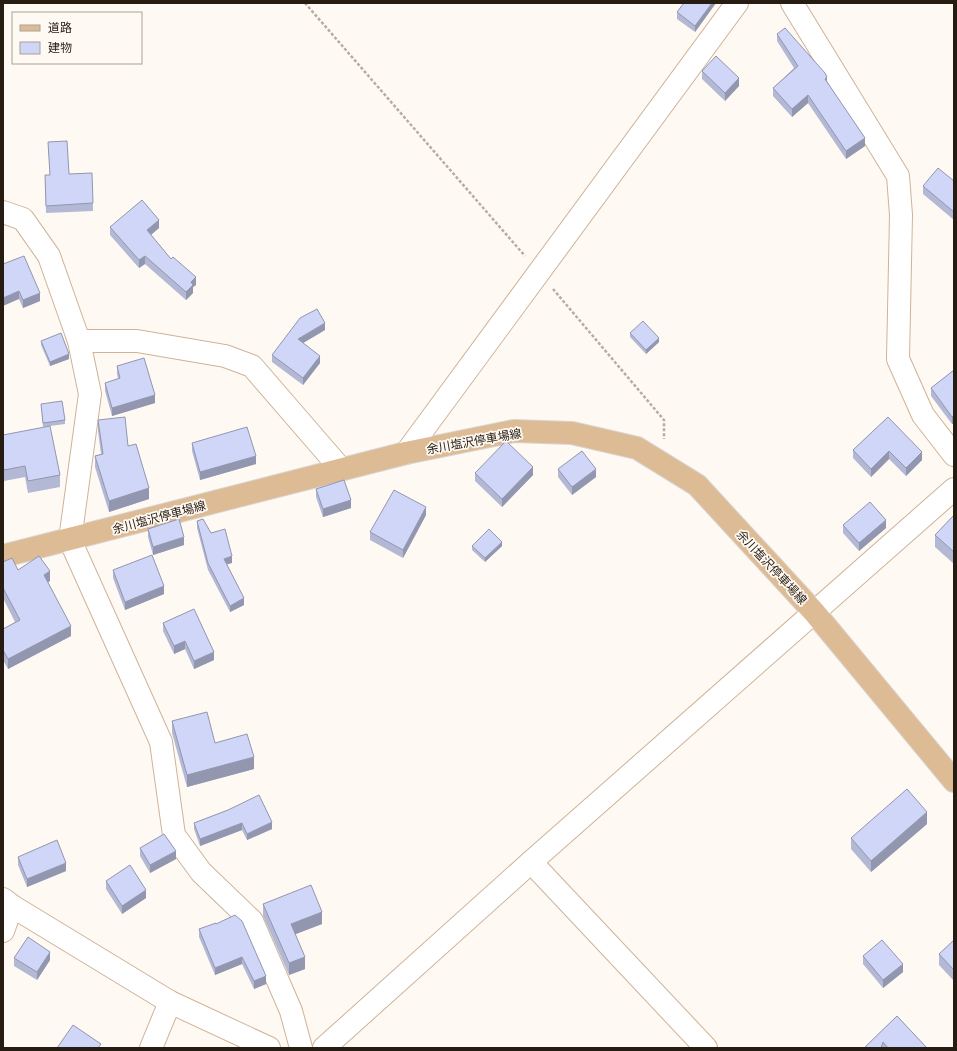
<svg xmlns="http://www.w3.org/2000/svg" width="957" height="1051" viewBox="0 0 957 1051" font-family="'Golos Text','Noto Sans JP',sans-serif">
<rect width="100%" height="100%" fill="#fff9f3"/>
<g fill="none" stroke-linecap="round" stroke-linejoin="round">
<defs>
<g id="minor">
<path d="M 792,3 L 898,176 L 901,215 L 898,359 L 923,415 L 954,455"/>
<path d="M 3,212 L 23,219 L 49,256 L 79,341 L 90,394 L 70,540 L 161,742 L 174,835 L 201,872 L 252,921 L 291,1011 L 301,1048"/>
<path d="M 79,341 L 137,341 L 225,356 L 252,366 L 341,469"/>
<path d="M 406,453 L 737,3"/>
<path d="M 531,862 L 706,1048"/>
<path d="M 3,899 L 12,906 L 170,1002 L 269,1048"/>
<path d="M 3,931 L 12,906"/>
<path d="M 151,1048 L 170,1002"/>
<path d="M 324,1048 L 531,862 L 954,489"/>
</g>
<path id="major" d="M 3,556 L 406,453 L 514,431 L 572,433 L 637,448 L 697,485 L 814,612 L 954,781"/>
</defs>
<!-- minor casing -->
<use href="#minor" stroke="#ceb398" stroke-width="24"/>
<!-- major casing -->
<use href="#major" stroke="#d8d6d4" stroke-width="24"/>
<!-- path -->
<g stroke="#b4aca5" stroke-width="2.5" stroke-dasharray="3 2" stroke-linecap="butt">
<path d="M 305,3 L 525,256"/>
<path d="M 553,289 L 664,420 L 664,439"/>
</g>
<!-- minor -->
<use href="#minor" stroke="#fff" stroke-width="22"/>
<!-- major -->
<use href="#major" stroke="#ddbb95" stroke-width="22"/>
</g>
<!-- wall -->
<g fill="#b3b8d5">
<path d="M 716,3 L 695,32 L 677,19 L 677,12 Z"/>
<path d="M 777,34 L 827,83 L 865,146 L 846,159 L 808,103 L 792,117 L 773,96 L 773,88 L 794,68 L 777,41 Z"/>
<path d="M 702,71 L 739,86 L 725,101 L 702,79 Z"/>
<path d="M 48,142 L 69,174 L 93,203 L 93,211 L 46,213 L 45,182 L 50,175 Z"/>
<path d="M 954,181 L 954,220 L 923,194 L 923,186 Z"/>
<path d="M 110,227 L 159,228 L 151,235 L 171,259 L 196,285 L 193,287 L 193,293 L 186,300 L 145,264 L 139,268 L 110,235 Z"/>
<path d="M 3,264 L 40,301 L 23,308 Z"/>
<path d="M 325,330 L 303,343 L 320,363 L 303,385 L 272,362 L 272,355 Z"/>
<path d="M 630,333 L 659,342 L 646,354 L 630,337 Z"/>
<path d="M 41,341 L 69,359 L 50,366 L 41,345 Z"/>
<path d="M 117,366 L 155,403 L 112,416 L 105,391 L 105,383 L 118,379 L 117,374 Z"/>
<path d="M 954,370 L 954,423 L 952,424 L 931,396 L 931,388 Z"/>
<path d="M 41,404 L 65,420 L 65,424 L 43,427 Z"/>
<path d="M 888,417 L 922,460 L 906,476 L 889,459 L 871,477 L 853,458 L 853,450 Z"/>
<path d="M 98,420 L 128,446 L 149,499 L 109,512 L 95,467 L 95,456 L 101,454 L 98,431 Z"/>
<path d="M 3,435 L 60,475 L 60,487 L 28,493 L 25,477 L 4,481 L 3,477 Z"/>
<path d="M 192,443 L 256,464 L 200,480 L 192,451 Z"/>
<path d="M 558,469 L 596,477 L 572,495 L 558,477 Z"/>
<path d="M 475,473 L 533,475 L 502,507 L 475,481 Z"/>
<path d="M 316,489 L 351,508 L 323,517 L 316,497 Z"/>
<path d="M 426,515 L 403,558 L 370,540 L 370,532 Z"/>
<path d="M 954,515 L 954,564 L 935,547 L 935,535 Z"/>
<path d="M 197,521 L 211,533 L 232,563 L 227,564 L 244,605 L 230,612 L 208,570 L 197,528 Z"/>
<path d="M 843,525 L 886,528 L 859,551 L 843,533 Z"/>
<path d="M 148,529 L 184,545 L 153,555 L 148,537 Z"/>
<path d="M 472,546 L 502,546 L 485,562 L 472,550 Z"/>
<path d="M 3,562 L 18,570 L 50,581 L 48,582 L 71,636 L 8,669 L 3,660 L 3,629 L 15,622 L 3,598 Z"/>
<path d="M 113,570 L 164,594 L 125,610 L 113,578 Z"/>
<path d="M 163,623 L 214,660 L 194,669 L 185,649 L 174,654 L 163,631 Z"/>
<path d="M 172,721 L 215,743 L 254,769 L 187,787 L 172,733 Z"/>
<path d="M 228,810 L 272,829 L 247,840 L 242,830 L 200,846 L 194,829 L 194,823 Z"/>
<path d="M 927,824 L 871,872 L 851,849 L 851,838 Z"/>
<path d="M 140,848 L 176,859 L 150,873 L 140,856 Z"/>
<path d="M 18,857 L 66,871 L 27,887 L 18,865 Z"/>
<path d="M 106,881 L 146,898 L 122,914 L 106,889 Z"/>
<path d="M 263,904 L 322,924 L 295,934 L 305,969 L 289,975 L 263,916 Z"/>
<path d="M 216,923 L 266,984 L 254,989 L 242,964 L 215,975 L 199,937 L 199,929 Z"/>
<path d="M 954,940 L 954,981 L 939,965 L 939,954 Z"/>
<path d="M 863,956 L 903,972 L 883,988 L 863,964 Z"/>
<path d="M 14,958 L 50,960 L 37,980 L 14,966 Z"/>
<path d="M 897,1016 L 927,1048 L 864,1048 Z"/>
</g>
<!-- shaded-wall -->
<g fill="#9296ae">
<path d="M 712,3 L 716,3 L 695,32 L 695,26 Z"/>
<path d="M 827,77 L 827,85 L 825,79 Z"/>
<path d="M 739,78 L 739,86 L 725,101 L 725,93 Z"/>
<path d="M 808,95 L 808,103 L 792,117 L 792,109 Z"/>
<path d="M 865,138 L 865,146 L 846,159 L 846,151 Z"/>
<path d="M 159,220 L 159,228 L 147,238 L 147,230 Z"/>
<path d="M 145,256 L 145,264 L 139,268 L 139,260 Z"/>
<path d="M 196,277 L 196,285 L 193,287 L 193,293 L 186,300 L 186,292 L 191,282 Z"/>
<path d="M 19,291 L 19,299 L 3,306 L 3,298 Z"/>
<path d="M 40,293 L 40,301 L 23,308 L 23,300 Z"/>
<path d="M 325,323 L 325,330 L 298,346 L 298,339 Z"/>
<path d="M 659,338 L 659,342 L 646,354 L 646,350 Z"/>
<path d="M 69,354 L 69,359 L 50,366 L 50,362 Z"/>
<path d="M 320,356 L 320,363 L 303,385 L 303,378 Z"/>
<path d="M 155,395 L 155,403 L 112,416 L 112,408 Z"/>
<path d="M 954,415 L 954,423 L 952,424 L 952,417 Z"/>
<path d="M 889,451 L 889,459 L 871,477 L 871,469 Z"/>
<path d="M 922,452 L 922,460 L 906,476 L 906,468 Z"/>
<path d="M 256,456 L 256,464 L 200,480 L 200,472 Z"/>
<path d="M 533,467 L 533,475 L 502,507 L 502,499 Z"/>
<path d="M 596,469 L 596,477 L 572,495 L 572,487 Z"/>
<path d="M 149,488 L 149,499 L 109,512 L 109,501 Z"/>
<path d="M 351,500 L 351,508 L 323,517 L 323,509 Z"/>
<path d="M 426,507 L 426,515 L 403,558 L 403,550 Z"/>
<path d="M 886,520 L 886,528 L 859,551 L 859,543 Z"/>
<path d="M 184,537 L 184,545 L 153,555 L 153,547 Z"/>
<path d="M 502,542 L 502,546 L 485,562 L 485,558 Z"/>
<path d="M 232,556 L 232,563 L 224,565 L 224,559 Z"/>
<path d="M 50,571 L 50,581 L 44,585 L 44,575 Z"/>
<path d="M 164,586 L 164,594 L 125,610 L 125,602 Z"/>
<path d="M 244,598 L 244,605 L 230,612 L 230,606 Z"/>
<path d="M 71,626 L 71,636 L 8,669 L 8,659 Z"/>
<path d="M 185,641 L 185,649 L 174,654 L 174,646 Z"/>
<path d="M 214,652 L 214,660 L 194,669 L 194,661 Z"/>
<path d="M 254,757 L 254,769 L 187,787 L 187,775 Z"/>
<path d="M 927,812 L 927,824 L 871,872 L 871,861 Z"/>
<path d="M 272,822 L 272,829 L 247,840 L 247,834 Z"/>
<path d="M 242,823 L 242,830 L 200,846 L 200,839 Z"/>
<path d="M 176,851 L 176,859 L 150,873 L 150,865 Z"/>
<path d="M 66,863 L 66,871 L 27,887 L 27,879 Z"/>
<path d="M 146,890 L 146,898 L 122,914 L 122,906 Z"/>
<path d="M 322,912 L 322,924 L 291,936 L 291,924 Z"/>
<path d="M 50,952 L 50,960 L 37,980 L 37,972 Z"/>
<path d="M 242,957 L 242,964 L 215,975 L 215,968 Z"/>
<path d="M 305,957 L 305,969 L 289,975 L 289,963 Z"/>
<path d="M 903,964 L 903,972 L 883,988 L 883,980 Z"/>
<path d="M 266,976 L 266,984 L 254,989 L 254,981 Z"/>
</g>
<!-- building -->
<g fill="#d0d6f8" stroke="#9296ae">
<path d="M 684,3 L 712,3 L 695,26 L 677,12 Z"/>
<path d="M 785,28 L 825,73 L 827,77 L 825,79 L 865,138 L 846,151 L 808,95 L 792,109 L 773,88 L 798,66 L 777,34 Z"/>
<path d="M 716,56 L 739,78 L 725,93 L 702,71 Z"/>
<path d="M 67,141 L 69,174 L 92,173 L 93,203 L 46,206 L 45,175 L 50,175 L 48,142 Z"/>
<path d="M 938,168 L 954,181 L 954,212 L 923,186 Z"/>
<path d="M 142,200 L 159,220 L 147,230 L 171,259 L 173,257 L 196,277 L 191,282 L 193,285 L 186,292 L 145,256 L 139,260 L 110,227 Z"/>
<path d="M 24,256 L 40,293 L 23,300 L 19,291 L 3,298 L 3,264 Z"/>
<path d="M 317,309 L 325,323 L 298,339 L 320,356 L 303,378 L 272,355 L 300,318 Z"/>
<path d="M 643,321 L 659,338 L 646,350 L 630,333 Z"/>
<path d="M 61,333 L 69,354 L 50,362 L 41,341 Z"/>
<path d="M 144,358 L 155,395 L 112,408 L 105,383 L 120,378 L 117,366 Z"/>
<path d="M 954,370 L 954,415 L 952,417 L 931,388 Z"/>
<path d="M 62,401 L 65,420 L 43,423 L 41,404 Z"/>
<path d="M 125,417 L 128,446 L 136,444 L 149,488 L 109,501 L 95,456 L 103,454 L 98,420 Z"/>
<path d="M 888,417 L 922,452 L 906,468 L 889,451 L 871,469 L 853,450 Z"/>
<path d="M 50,426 L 60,475 L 28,481 L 25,466 L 4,470 L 3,465 L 3,435 Z"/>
<path d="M 247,427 L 256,456 L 200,472 L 192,443 Z"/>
<path d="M 506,441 L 533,467 L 502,499 L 475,473 Z"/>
<path d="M 582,451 L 596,469 L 572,487 L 558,469 Z"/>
<path d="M 344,480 L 351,500 L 323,509 L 316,489 Z"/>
<path d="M 394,490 L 426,507 L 403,550 L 370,532 Z"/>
<path d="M 870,502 L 886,520 L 859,543 L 843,525 Z"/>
<path d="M 954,515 L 954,552 L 935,535 Z"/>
<path d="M 179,519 L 184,537 L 153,547 L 148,529 Z"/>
<path d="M 203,519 L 211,533 L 225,529 L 232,556 L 224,559 L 244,598 L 230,606 L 208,563 L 197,521 Z"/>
<path d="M 489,529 L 502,542 L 485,558 L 472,546 Z"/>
<path d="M 152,555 L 164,586 L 125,602 L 113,570 Z"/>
<path d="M 39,556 L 50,571 L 44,575 L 71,626 L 8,659 L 3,650 L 3,629 L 20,620 L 3,588 L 3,562 L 12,558 L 18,570 Z"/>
<path d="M 194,609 L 214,652 L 194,661 L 185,641 L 174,646 L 163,623 Z"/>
<path d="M 207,712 L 215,743 L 247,734 L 254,757 L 187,775 L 172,721 Z"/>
<path d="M 907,789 L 927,812 L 871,861 L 851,838 Z"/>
<path d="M 259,795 L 272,822 L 247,834 L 242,823 L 200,839 L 194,823 L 228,810 Z"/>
<path d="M 164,834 L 176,851 L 150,865 L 140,848 Z"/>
<path d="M 57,840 L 66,863 L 27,879 L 18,857 Z"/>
<path d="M 130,865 L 146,890 L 122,906 L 106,881 Z"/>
<path d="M 311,885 L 322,912 L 291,924 L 305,957 L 289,963 L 263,904 Z"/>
<path d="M 235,915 L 242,921 L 266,976 L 254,981 L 242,957 L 215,968 L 199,929 L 216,923 L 216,924 Z"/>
<path d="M 28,937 L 50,952 L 37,972 L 14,958 Z"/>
<path d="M 882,940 L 903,964 L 883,980 L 863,956 Z"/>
<path d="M 954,940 L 954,970 L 939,954 Z"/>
<path d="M 897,1016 L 927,1048 L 888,1048 L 883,1042 L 881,1048 L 864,1048 Z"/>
<path d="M 73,1025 L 101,1044 L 98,1048 L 57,1048 Z"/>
</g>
<g text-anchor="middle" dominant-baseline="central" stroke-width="3.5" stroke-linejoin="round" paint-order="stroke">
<!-- street labels -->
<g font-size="12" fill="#261c11" stroke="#fff9f3">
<text transform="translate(474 441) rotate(-10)">余川塩沢停車場線</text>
<text transform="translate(159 517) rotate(-15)">余川塩沢停車場線</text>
<text transform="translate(772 567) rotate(47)">余川塩沢停車場線</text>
</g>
</g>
<!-- border -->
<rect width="957" height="1051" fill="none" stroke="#261c11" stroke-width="8"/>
<!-- legend -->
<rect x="12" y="12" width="130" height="52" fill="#fff9f3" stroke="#a8a199"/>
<rect x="20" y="25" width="20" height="6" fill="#ddbb95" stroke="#a8a199"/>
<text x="48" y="32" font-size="12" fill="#261c11">道路</text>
<rect x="20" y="42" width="20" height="12" fill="#d0d6f8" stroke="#a8a199"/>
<text x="48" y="52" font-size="12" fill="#261c11">建物</text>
</svg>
